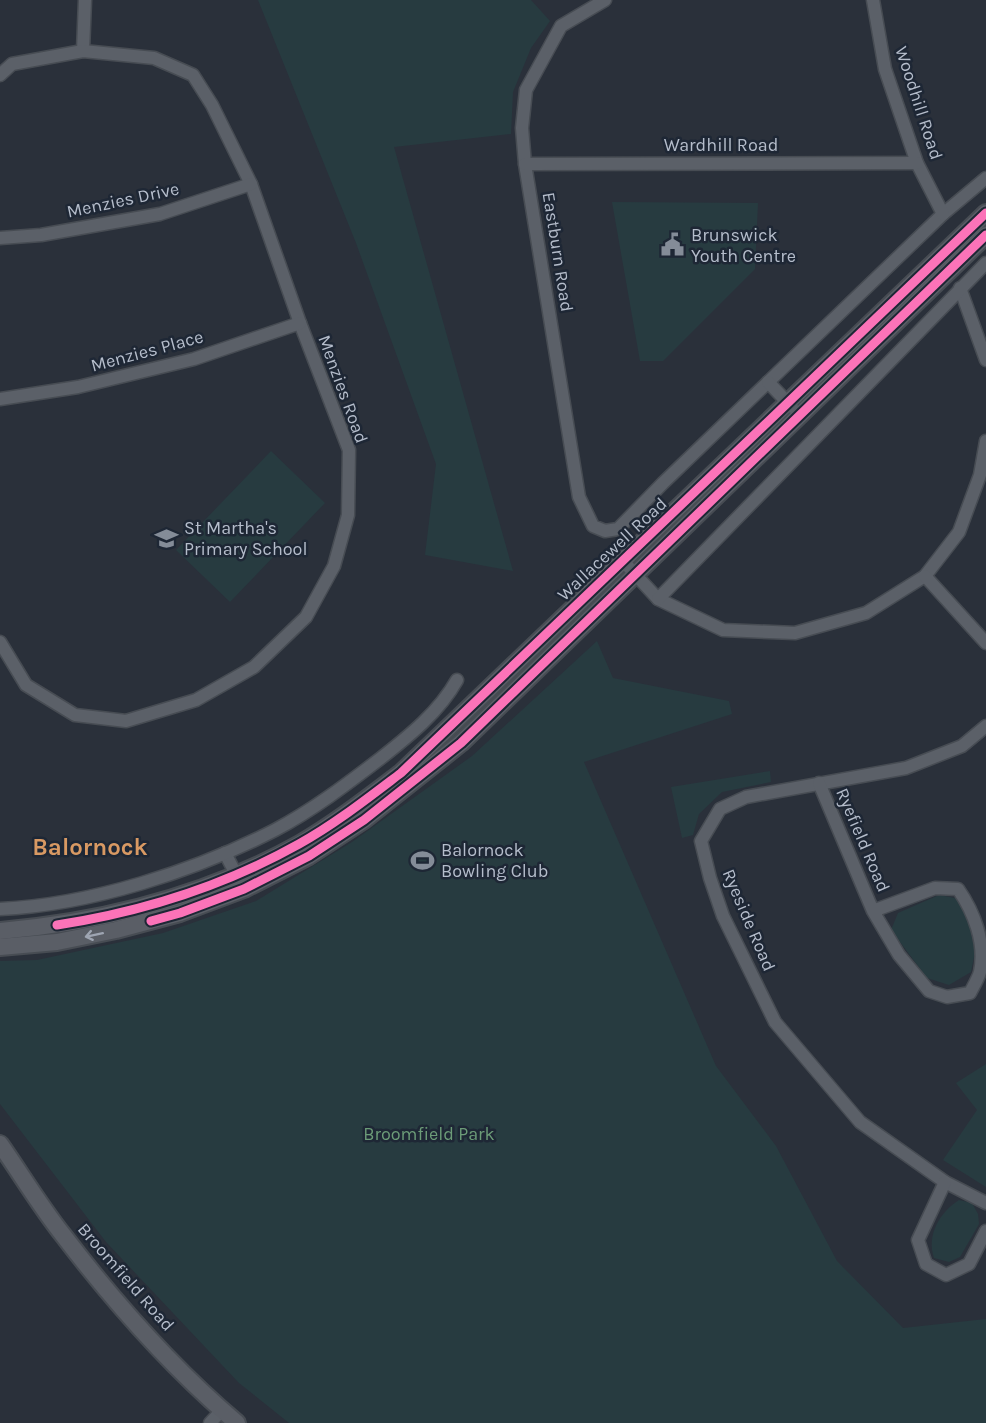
<svg xmlns="http://www.w3.org/2000/svg" width="986" height="1423" viewBox="0 0 986 1423" font-family="Karla,sans-serif">
<rect width="100%" height="100%" fill="#2a303a"/>
<!-- green -->
<g fill="#273b40">
<path d="M 258,0 L 531,0 L 550,21 L 531,48 L 513,92 L 511,134 L 394,147 L 513,571 L 425,555 L 436,464 L 356,243 Z"/>
<path d="M 612,202 L 758,203 L 755,269 L 663,361 L 640,361 Z"/>
<path d="M 271,451 L 325,503 L 230,602 L 176,550 Z"/>
<path d="M 597,641 L 613,678 L 729,701 L 732,714 L 584,762 L 716,1066 L 776,1146 L 837,1261 L 903,1328 L 986,1319 L 986,1423 L 289,1423 L 239,1383 L 106,1242 L 0,1104 L 0,961 L 37,960 L 163,933 L 256,901 L 352,842 L 472,756 Z"/>
<path d="M 770,771 L 771,782 L 722,792 L 699,814 L 693,835 L 682,838 L 671,787 Z"/>
<path d="M 939,895 L 955,898 L 966,909 L 975,952 L 971,972 L 949,985 L 927,978 L 891,930 L 898,913 Z"/>
<path d="M 986,1064 L 986,1187 L 943,1160 L 977,1110 L 956,1083 Z"/>
<path d="M 959,1200 L 972,1203 L 978,1214 L 979,1224 L 960,1257 L 949,1262 L 934,1258 C 926,1235 940,1212 959,1200 Z"/>
</g>
<g fill="none" stroke-linecap="round" stroke-linejoin="round">
<defs>
<g id="street">
<path d="M 605,0 L 561,26 L 526,90 L 522,128 L 525,164 L 579,497 L 593,526 L 605,531 L 618,529 L 663,483 L 943,214 L 986,178"/>
<path d="M 873,0 L 885,69 L 917,163 L 943,214"/>
<path d="M 83,51 L 85,0"/>
<path d="M 0,75 L 12,64 L 83,51 L 154,58 L 193,75 L 212,105 L 251,184 L 300,323 L 349,450 L 348,515 L 334,566 L 306,617 L 254,667 L 196,700 L 126,721 L 75,715 L 26,685 L 0,642"/>
<path d="M 525,164 L 917,163"/>
<path d="M 0,238 L 41,235 L 160,214 L 251,184"/>
<path d="M 960,288 L 986,360"/>
<path d="M 768,382 L 792,407"/>
<path d="M 0,399 L 78,387 L 194,359 L 300,323"/>
<path d="M 623,561 L 658,599 L 723,630 L 795,633 L 866,613 L 925,576 L 959,532 L 980,475 L 986,441"/>
<path d="M 925,576 L 986,643"/>
<path d="M 658,599 L 986,263"/>
<path d="M 986,726 L 962,746 L 906,768 L 746,797 L 720,809 L 701,841 L 710,878 L 723,916 L 775,1022 L 860,1122 L 945,1182 L 986,1203"/>
<path d="M 819,783 L 873,911 L 899,955 L 929,991 L 947,997 L 970,993 C 973,987 978,979 980,972 C 986,943 974,912 958,889 L 935,888 L 873,911"/>
<path d="M 225,853 L 240,882"/>
<path d="M 0,909 C 90,905 195,871 275,830 C 313,810 347,784 381,758 C 409,736 439,712 457,680"/>
<path d="M 945,1182 L 918,1240 L 926,1264 L 946,1275 L 969,1264 L 986,1231"/>
<path d="M 210,1423 L 222,1410"/>
</g>
<g id="secondary">
<path d="M 0,931 C 105,922 207,896 300,844 C 336,823 368,798 401,773 L 986,213"/>
<path d="M 0,947 L 57,942 L 116,930 L 180,913 L 244,889 L 309,856 L 364,820 L 461,743 L 986,235"/>
<path d="M 0,1144 C 21,1174 40,1206 63,1235 C 114,1302 172,1368 237,1423"/>
</g>
</defs>
<!-- street casing -->
<use href="#street" stroke="#474c53" stroke-width="15"/>
<!-- secondary casing -->
<use href="#secondary" stroke="#474c53" stroke-width="20"/>
<!-- street -->
<use href="#street" stroke="#5b6068" stroke-width="12"/>
<!-- secondary -->
<use href="#secondary" stroke="#5a5e66" stroke-width="16"/>
<defs>
<g id="cycleway">
<path d="M 151,921 L 180,913 L 244,889 L 309,856 L 364,820 L 461,743 L 986,235"/>
<path d="M 57,925 C 142,912 224,886 299,844 C 335,824 368,798 401,773 L 986,213"/>
</g>
</defs>
<!-- cycleway casing -->
<use href="#cycleway" stroke="#1e2735" stroke-width="13"/>
<!-- cycleway -->
<use href="#cycleway" stroke="#fb73b8" stroke-width="9"/>
</g>
<!-- one-way arrows -->
<defs><path id="oneway-shaft" d="M-6 0H5M1.5-3L5.5 0L1.5 3" fill="none" stroke-width="1.6" stroke-linecap="round" stroke-linejoin="round" transform="scale(1.5)"/></defs>
<use stroke="#9ea5b2" href="#oneway-shaft" transform="translate(94 935) rotate(168)"/>
<!-- icons -->
<defs>
<symbol id="civic-bare" viewBox="-9 -9 18 18"><path d="M-.6-6.5H3V-4.5H.6V-3L4-1V1h2V6H-6V1h2V-1L-.6-3ZM-1.2 2.5V6h2.4V2.5Z" fill="#848c98" stroke="#1e2735" stroke-width="2.5" paint-order="stroke"/></symbol>
<symbol id="school-bare" viewBox="-9 -9 18 18"><path d="M0-5L7-2L0 1L-7-2ZM-4 1L0 2.5L4 1V4Q0 6-4 4Z" fill="#848c98" stroke="#1e2735" stroke-width="2.5" paint-order="stroke"/></symbol>
<symbol id="stadium-bare" viewBox="-9 -9 18 18"><path d="M0-5a6.5 5 0 1 0 0 10a6.5 5 0 1 0 0-10ZM-3.5-1.8h7v3.6h-7Z" fill="#848c98" stroke="#1e2735" stroke-width="2.5" paint-order="stroke"/></symbol>
</defs>
<g fill-rule="evenodd">
<use href="#civic-bare" x="656" y="228" width="33" height="33"/>
<use href="#school-bare" x="150" y="522" width="33" height="33"/>
<use href="#stadium-bare" x="406" y="844" width="33" height="33"/>
</g>
<g text-anchor="middle" dominant-baseline="central" stroke-width="5" stroke-linejoin="round" paint-order="stroke">
<!-- street labels -->
<g font-size="18" fill="#b5bdcb" stroke="#1e2735">
<text transform="translate(919 103) rotate(72)">Woodhill Road</text>
<text x="721" y="145">Wardhill Road</text>
<text transform="translate(123 200) rotate(-12)">Menzies Drive</text>
<text transform="translate(558 252) rotate(81)">Eastburn Road</text>
<text transform="translate(147 351) rotate(-15)">Menzies Place</text>
<text transform="translate(343 389) rotate(70)">Menzies Road</text>
<text transform="translate(612 549) rotate(-43)">Wallacewell Road</text>
<text transform="translate(863 840) rotate(67)">Ryefield Road</text>
<text transform="translate(749 920) rotate(67)">Ryeside Road</text>
<text transform="translate(126 1277) rotate(49)">Broomfield Road</text>
</g>
<!-- poi labels -->
<g font-size="18" fill="#b5bdcb" stroke="#1e2735" text-anchor="start">
<text x="691" y="235">Brunswick<tspan x="691" dy="21">Youth Centre</tspan></text>
<text x="184" y="528">St Martha's<tspan x="184" dy="21">Primary School</tspan></text>
<text x="441" y="850">Balornock<tspan x="441" dy="21">Bowling Club</tspan></text>
</g>
<!-- park labels -->
<g font-size="18" fill="#6c9c78" stroke="#1e2735">
<text x="429" y="1134">Broomfield Park</text>
</g>
<!-- district labels -->
<g font-size="24" font-weight="bold" fill="#d89963" stroke="#1e2735">
<text x="90" y="847">Balornock</text>
</g>
</g>
</svg>
